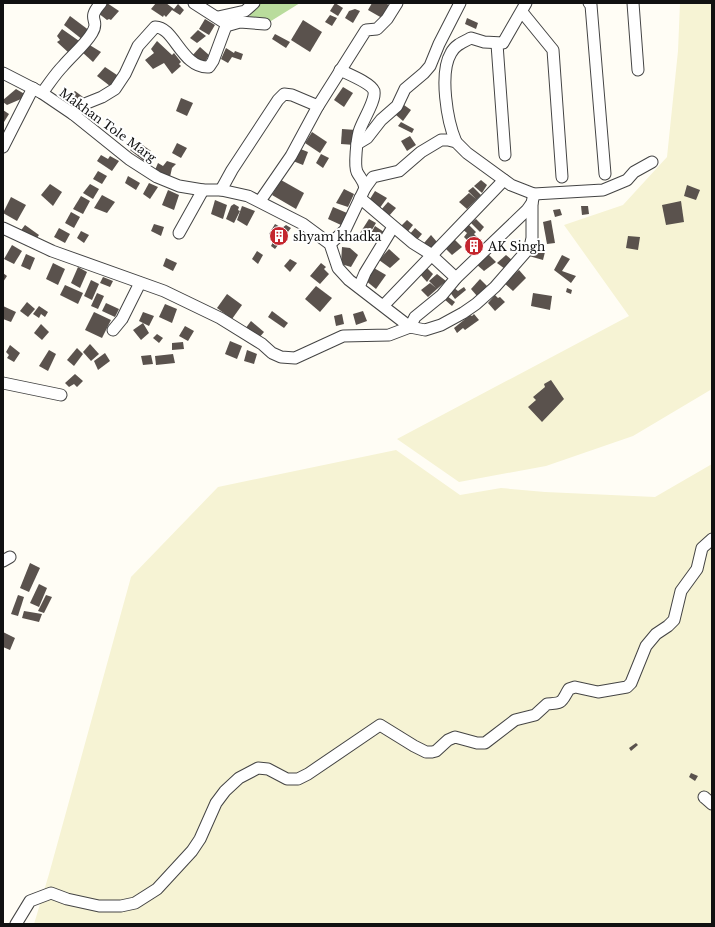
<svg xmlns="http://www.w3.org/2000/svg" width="715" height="927" viewBox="0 0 715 927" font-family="'Libre Baskerville',serif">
<rect width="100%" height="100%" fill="#fffdf5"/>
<!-- farmland -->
<g fill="#f6f3d4">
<path d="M 680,3 L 712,3 L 712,389 L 633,436 L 546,466 L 459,482 L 397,439 L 629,316 L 564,225 L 623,205 L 667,157 L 678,51 Z"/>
<path d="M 396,450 L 460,495 L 501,488 L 545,492 L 655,497 L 712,464 L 712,924 L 34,924 L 49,874 L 131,577 L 218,487 Z"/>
</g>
<!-- forest -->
<path fill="#b9dc9c" d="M 250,3 L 300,3 L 271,21 L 250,17 Z"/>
<!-- building -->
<g fill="#5a524d">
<path d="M 107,3 L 119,11 L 111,20 L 109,19 L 107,20 L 98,13 Z"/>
<path d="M 156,3 L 166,3 L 174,9 L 178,4 L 184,10 L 180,15 L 172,10 L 166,17 L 164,15 L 163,17 L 151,9 Z"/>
<path d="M 335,3 L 343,8 L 338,16 L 330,11 Z"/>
<path d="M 372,3 L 385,3 L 391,6 L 382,18 L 368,10 Z"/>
<path d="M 355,9 L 360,11 L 353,23 L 345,18 L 349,11 Z"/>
<path d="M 330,15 L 337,18 L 332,26 L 325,22 Z"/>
<path d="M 70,16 L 90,31 L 83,40 L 64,25 Z"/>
<path d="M 467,18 L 478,23 L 476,29 L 465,24 Z"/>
<path d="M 205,19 L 215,25 L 209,35 L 199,29 Z"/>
<path d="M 303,20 L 322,32 L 310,52 L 291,40 Z"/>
<path d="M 62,29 L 82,43 L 69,53 L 57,42 L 60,40 L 57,36 Z"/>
<path d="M 198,30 L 206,36 L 197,43 L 190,38 Z"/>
<path d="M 275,34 L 290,42 L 286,48 L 272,39 Z"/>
<path d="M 157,41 L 172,55 L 174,53 L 181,62 L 179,64 L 181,66 L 172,74 L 164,63 L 153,69 L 145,60 L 154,53 L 151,49 Z"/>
<path d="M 88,44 L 101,52 L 93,62 L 82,52 Z"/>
<path d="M 200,47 L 209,55 L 203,65 L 191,57 Z"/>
<path d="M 226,48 L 234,53 L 235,51 L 243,54 L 241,60 L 232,57 L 228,63 L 221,59 Z"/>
<path d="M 105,67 L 120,77 L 110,86 L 97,76 Z"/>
<path d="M 343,87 L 353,93 L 344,107 L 334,100 Z"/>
<path d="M 16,89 L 28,96 L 7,105 L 3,102 L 3,100 Z"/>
<path d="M 75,91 L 83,97 L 75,106 L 72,104 L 70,105 L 67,102 L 69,99 L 68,97 Z"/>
<path d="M 181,98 L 193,103 L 187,116 L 176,111 Z"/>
<path d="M 404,105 L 411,110 L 403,121 L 396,115 Z"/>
<path d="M 3,110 L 9,114 L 4,122 L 3,121 Z"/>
<path d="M 401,122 L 414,129 L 412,133 L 398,126 Z"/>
<path d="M 342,129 L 356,130 L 355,145 L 341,144 Z"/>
<path d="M 312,132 L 327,142 L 320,153 L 305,143 Z"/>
<path d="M 410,136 L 416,145 L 407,151 L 401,141 Z"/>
<path d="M 137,141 L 151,151 L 144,161 L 130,150 Z"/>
<path d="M 177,143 L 187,148 L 181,158 L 172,153 Z"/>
<path d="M 298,148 L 308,152 L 303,165 L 293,161 Z"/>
<path d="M 321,154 L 329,158 L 323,168 L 316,163 Z"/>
<path d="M 101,155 L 108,159 L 110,156 L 119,161 L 112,171 L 97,161 Z"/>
<path d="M 167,161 L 176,164 L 172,168 L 170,177 L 155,170 L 158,163 L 163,166 Z"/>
<path d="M 98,171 L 107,176 L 102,184 L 93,179 Z"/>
<path d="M 128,176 L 140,183 L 136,190 L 125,183 Z"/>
<path d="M 281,180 L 304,193 L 296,209 L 272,195 Z"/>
<path d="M 481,180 L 487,185 L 482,193 L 474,186 Z"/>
<path d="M 149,183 L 158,187 L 150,199 L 143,194 Z"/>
<path d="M 50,184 L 62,192 L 53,206 L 41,195 Z"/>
<path d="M 90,184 L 99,189 L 93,199 L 83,193 Z"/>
<path d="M 687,185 L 700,190 L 696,200 L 684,196 Z"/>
<path d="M 473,187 L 481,195 L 467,209 L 459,202 L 469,193 L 476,199 L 468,191 Z"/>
<path d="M 344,189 L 354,194 L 348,207 L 336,203 Z"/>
<path d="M 168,190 L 179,195 L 174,210 L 162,205 Z"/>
<path d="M 375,191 L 387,198 L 379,209 L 368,202 Z"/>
<path d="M 102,195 L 115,202 L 107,213 L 94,208 Z"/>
<path d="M 81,196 L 90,201 L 83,214 L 73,209 Z"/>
<path d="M 11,197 L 26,205 L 17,221 L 3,213 Z"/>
<path d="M 215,200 L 227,205 L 223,219 L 211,214 Z"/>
<path d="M 681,201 L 684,222 L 666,225 L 662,205 Z"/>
<path d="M 388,202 L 396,208 L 388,217 L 380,211 Z"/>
<path d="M 234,204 L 239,207 L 238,210 L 240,211 L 234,223 L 226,219 L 231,206 Z"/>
<path d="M 242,206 L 255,211 L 247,226 L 237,220 Z"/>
<path d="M 581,206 L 588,206 L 589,214 L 582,215 Z"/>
<path d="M 333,207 L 347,213 L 341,225 L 328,219 Z"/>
<path d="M 560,209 L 562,215 L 555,217 L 553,210 Z"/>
<path d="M 71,212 L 80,217 L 74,228 L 65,223 Z"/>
<path d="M 369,219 L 376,223 L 367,238 L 360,233 Z"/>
<path d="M 476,219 L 484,227 L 480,232 L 471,223 Z"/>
<path d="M 407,220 L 413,225 L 406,234 L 400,227 Z"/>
<path d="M 551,220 L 555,243 L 547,244 L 543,222 Z"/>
<path d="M 467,223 L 476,232 L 474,234 L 479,239 L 476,242 L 482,249 L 477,254 L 465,243 L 468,241 L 464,237 L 467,233 L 462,229 Z"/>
<path d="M 154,224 L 164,227 L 161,236 L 151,231 Z"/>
<path d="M 275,224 L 282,228 L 286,225 L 291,228 L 275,249 L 271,246 L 275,238 L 269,234 Z"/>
<path d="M 25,225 L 39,235 L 33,243 L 19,233 Z"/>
<path d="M 375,226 L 384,232 L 377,244 L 368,239 Z"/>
<path d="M 59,228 L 70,234 L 65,243 L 54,237 Z"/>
<path d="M 415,228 L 422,234 L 416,241 L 409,235 Z"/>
<path d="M 81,231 L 89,235 L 84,243 L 77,238 Z"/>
<path d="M 431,235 L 437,242 L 432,249 L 424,243 Z"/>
<path d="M 628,236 L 640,237 L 638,250 L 626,248 Z"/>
<path d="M 454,239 L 462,247 L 452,255 L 445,248 Z"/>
<path d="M 533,244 L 546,248 L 543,260 L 529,256 Z"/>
<path d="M 12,245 L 22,251 L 14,264 L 4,259 Z"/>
<path d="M 342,247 L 350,248 L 358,255 L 351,267 L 341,264 Z"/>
<path d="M 389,249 L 400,259 L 390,268 L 379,260 Z"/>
<path d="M 257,251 L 263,255 L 258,264 L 252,259 Z"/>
<path d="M 487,253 L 496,262 L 484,271 L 476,264 Z"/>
<path d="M 26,254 L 35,258 L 30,270 L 21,266 Z"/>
<path d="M 506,255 L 512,260 L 505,269 L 497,263 Z"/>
<path d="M 562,255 L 570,259 L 562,271 L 576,276 L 571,283 L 554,270 Z"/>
<path d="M 166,258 L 177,263 L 173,271 L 163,266 Z"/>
<path d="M 290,259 L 297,263 L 290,272 L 284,266 Z"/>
<path d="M 53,263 L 65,269 L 58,285 L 46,279 Z"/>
<path d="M 321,263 L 326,267 L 324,269 L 329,274 L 320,284 L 310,276 Z"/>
<path d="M 78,267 L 87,272 L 80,288 L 71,283 Z"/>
<path d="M 426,267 L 433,274 L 427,282 L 419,273 Z"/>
<path d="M 374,268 L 386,275 L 376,289 L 365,280 Z"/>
<path d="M 519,270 L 526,278 L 513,291 L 504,283 Z"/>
<path d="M 3,273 L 7,276 L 3,282 Z"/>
<path d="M 437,274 L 446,281 L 428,297 L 421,290 L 430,283 L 436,288 L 429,281 Z"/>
<path d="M 103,277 L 113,281 L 110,287 L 100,283 Z"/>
<path d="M 480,279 L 487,286 L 477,296 L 471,289 Z"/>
<path d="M 91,280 L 99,284 L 92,300 L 84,296 Z"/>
<path d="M 65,285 L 83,293 L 78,304 L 60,295 Z"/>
<path d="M 316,286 L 332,298 L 320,312 L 305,299 Z"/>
<path d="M 453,287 L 458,291 L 464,287 L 466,290 L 455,299 L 449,291 Z"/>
<path d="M 567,288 L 572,290 L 571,294 L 566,292 Z"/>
<path d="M 97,293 L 104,296 L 98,309 L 91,306 Z"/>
<path d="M 533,293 L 552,296 L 550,310 L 531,306 Z"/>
<path d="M 227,294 L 242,305 L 232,319 L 217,308 Z"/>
<path d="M 495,295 L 498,298 L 500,297 L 505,302 L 495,311 L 488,303 Z"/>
<path d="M 447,296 L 455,302 L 452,306 L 444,299 Z"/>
<path d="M 27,302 L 35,309 L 28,317 L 20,311 Z"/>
<path d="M 106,303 L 119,309 L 115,317 L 102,311 Z"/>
<path d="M 165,304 L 177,309 L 172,323 L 159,317 Z"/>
<path d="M 3,306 L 16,312 L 11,322 L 3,319 Z"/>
<path d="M 39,306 L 48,312 L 45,317 L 41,314 L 39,318 L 33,314 Z"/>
<path d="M 272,311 L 288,323 L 284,328 L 268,317 Z"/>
<path d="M 363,311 L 367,321 L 356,325 L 353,314 Z"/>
<path d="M 94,312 L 111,320 L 102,338 L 85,330 Z"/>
<path d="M 143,312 L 154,316 L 149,326 L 143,323 L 149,333 L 141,340 L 133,330 L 143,323 L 139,321 Z"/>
<path d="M 342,314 L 344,324 L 336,326 L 334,316 Z"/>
<path d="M 474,314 L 479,320 L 465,330 L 463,328 L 457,333 L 454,328 L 470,315 L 472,316 Z"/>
<path d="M 251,321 L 264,332 L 258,339 L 245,329 Z"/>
<path d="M 41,324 L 49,332 L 42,340 L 34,333 Z"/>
<path d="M 185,326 L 194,331 L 188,341 L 179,336 Z"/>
<path d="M 157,334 L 163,338 L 159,343 L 153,338 Z"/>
<path d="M 230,341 L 242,346 L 237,359 L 225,354 Z"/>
<path d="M 183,342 L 184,349 L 172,350 L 172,343 Z"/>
<path d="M 90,344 L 99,354 L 91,361 L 83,352 Z"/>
<path d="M 10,345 L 20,353 L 14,362 L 7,358 L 9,355 L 6,352 Z"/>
<path d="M 77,348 L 83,354 L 74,366 L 67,360 Z"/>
<path d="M 49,350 L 56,354 L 48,371 L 39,366 Z"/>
<path d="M 247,350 L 257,354 L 254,364 L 244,361 Z"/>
<path d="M 105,353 L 110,361 L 98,370 L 94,361 Z"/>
<path d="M 173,354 L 175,363 L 156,365 L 155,356 Z"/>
<path d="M 151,355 L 153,364 L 143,365 L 141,356 Z"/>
<path d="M 75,374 L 83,381 L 77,387 L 74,384 L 69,387 L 65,383 Z"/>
<path d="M 551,380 L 564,399 L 542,422 L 528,407 L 536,400 L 533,397 L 545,387 L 544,384 Z"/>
<path d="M 30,563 L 40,568 L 29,592 L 20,588 Z"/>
<path d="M 39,584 L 47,588 L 39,607 L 30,603 Z"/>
<path d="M 18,595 L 24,597 L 18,616 L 11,614 Z"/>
<path d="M 46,595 L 52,597 L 44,613 L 38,611 Z"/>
<path d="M 24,611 L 42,614 L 39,622 L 22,618 Z"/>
<path d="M 3,632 L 15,638 L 10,650 L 3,647 Z"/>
<path d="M 636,743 L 638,745 L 631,751 L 629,748 Z"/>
<path d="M 691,773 L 698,776 L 695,781 L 689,777 Z"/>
</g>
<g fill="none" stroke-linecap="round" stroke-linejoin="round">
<defs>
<g id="minor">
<path d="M 194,3 L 222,21"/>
<path d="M 589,3 L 591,5 L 605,174"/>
<path d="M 633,3 L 638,70"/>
<path d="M 522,12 L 553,50 L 562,177"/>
<path d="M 218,17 L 245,11 L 254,3"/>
<path d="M 497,44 L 505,155"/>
<path d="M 340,70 C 348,74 371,83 374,91 C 376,101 362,121 359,132 C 357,140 354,165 357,172 C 360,178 364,181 365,188"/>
<path d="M 3,73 L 42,93 L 73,114 L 129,159 L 157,177 L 179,186 L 203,190 L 221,190 L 248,196 L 303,224 L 330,244 L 338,268 L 349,280 L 410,327 L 415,317 L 442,295 L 456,278 L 527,210 L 532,203 L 534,194"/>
<path d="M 42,93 C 49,84 55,74 63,66 C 72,55 85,45 92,33 C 101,19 85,21 101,3"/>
<path d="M 73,114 L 82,105 L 102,97 L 115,89 L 125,74 L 138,46 L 155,27 C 174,26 182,69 209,67 L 213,61 L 226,26 L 240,22 L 265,24"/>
<path d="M 456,142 C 447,121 439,73 451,53 C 455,45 463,42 471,38 L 484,42 L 503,43 L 526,3"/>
<path d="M 357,144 L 367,138 L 381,120 L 397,106 L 405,89 L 424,73 L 430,66 L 439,44 L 460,3"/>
<path d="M 3,147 L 33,88"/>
<path d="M 221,190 L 232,170 L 278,100 L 284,94 L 292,95 L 318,106 L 366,30 L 377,29 L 387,19 L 397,3"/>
<path d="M 360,198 L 413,243 L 429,253 L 456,278"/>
<path d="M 260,201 L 291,156 L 318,106"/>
<path d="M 3,228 L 52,251 L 164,291 L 220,318 L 262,344 L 272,353 L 281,357 L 295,358 L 343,336 L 389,335 L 410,327 L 425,330 L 441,325 L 463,313 L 476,304 L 495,287 L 530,247 L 532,238 L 532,203"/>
<path d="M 179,233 L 203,190"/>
<path d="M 330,244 L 345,230 L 365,188 L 373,177 L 399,171 L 421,152 L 441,140 L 448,140 L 456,142 L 467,153 L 511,185 L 534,194 L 603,190 L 627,180 L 634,172 L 652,162"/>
<path d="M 359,287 L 365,273 L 393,227"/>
<path d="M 384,305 L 504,180"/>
<path d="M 113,330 L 122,319 L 140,283"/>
<path d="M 3,383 L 61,395"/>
<path d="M 3,561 L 10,557"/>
<path d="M 704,797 L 712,804"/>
<path d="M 16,924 L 30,901 L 51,893 L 67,899 L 99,906 L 121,906 L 135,903 L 157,889 L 192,851 L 200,839 L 216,803 L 225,791 L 239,778 L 258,768 L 268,769 L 287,779 L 298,779 L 308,774 L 380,725 L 414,746 L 426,752 L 432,752 L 436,751 L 448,740 L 455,737 L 477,743 L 485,743 L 515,720 L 535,715 L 547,704 C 564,703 561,702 569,689 L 575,687 L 598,692 L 627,687 L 631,683 L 646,646 L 656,634 L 668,626 L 674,620 L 681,591 L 697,569 L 702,548 L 712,539"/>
</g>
</defs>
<!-- minor casing -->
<use href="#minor" stroke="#444" stroke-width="13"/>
<!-- minor -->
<use href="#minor" stroke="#fff" stroke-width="11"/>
</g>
<!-- icons -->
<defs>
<symbol id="building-disc" viewBox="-11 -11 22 22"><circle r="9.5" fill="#c4262e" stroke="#fff"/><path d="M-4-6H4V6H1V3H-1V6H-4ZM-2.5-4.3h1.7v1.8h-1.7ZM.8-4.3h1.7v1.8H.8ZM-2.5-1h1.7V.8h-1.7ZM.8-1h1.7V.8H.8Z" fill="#fff"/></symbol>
</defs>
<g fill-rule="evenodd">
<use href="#building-disc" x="268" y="225" width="22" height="22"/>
<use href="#building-disc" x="463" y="235" width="22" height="22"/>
</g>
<g text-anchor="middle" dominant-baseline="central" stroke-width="4" stroke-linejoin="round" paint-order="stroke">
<!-- street labels -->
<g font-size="12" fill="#111" stroke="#fff">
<text transform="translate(108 125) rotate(36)">Makhan Tole Marg</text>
</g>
<!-- poi labels -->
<g font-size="12" fill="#111" stroke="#fff" text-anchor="start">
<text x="293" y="236">shyam khadka</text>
<text x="488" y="246">AK Singh</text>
</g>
</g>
<!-- border -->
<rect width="715" height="927" fill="none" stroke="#111111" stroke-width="8"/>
</svg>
